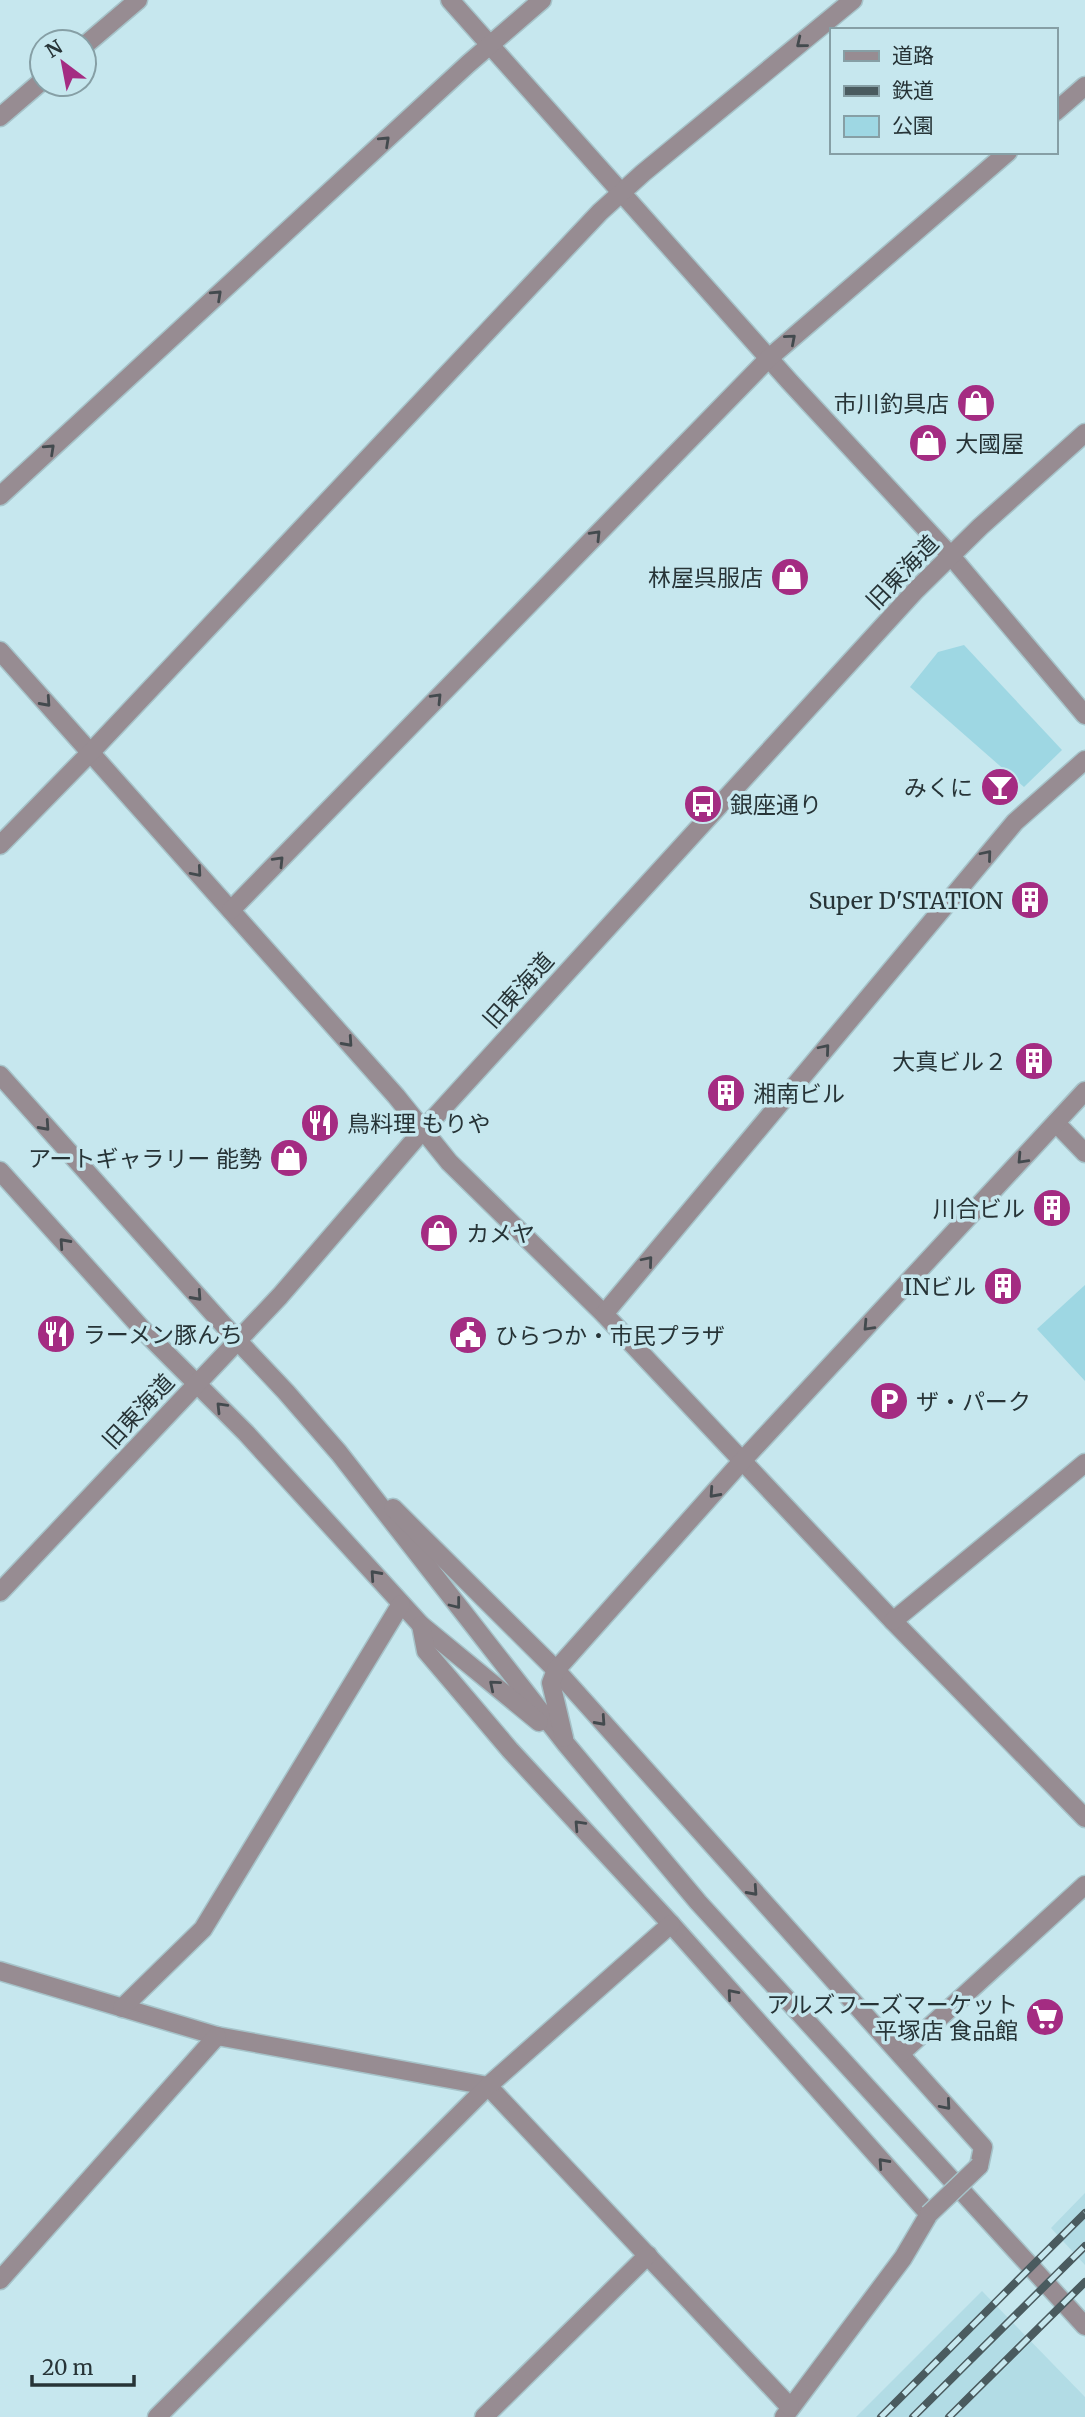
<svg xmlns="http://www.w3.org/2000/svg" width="1085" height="2417" viewBox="0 0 1085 2417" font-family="Merriweather,'Noto Sans JP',serif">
<rect width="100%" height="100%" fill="#c6e7ee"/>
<!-- built -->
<g fill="#b2dce5">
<path d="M 1085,2193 L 1085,2265 L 1051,2228 Z"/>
<path d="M 982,2291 L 1085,2397 L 1085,2417 L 856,2417 Z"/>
</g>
<!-- green -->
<g fill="#9ed7e3">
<path d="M 964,645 L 1062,750 L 1024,787 L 910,687 L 938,652 Z"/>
<path d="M 1085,1285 L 1085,1381 L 1037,1329 Z"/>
</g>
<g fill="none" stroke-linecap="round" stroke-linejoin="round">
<defs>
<g id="minor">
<path d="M 450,0 L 789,381 L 951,556 L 1085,715"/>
<path d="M 84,46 L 138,0"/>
<path d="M 1055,112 L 1085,86"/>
<path d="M 0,117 L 42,81"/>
<path d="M 0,496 L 468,64 L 542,0"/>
<path d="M 0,651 L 396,1096 L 449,1162 L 604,1314 L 893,1621 L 1085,1818"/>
<path d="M 0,845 L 91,752 L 600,212 L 643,173 L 853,0"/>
<path d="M 231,910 L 769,358 L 1008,152"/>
<path d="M 0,1075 L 237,1340 L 286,1392 L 339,1453 L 566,1744 L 698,1902 L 1085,2326"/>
<path d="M 1056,1123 L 1085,1153"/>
<path d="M 0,1171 L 143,1330 L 246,1433 L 421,1625 L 539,1722"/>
<path d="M 604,1314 L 1015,822 L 1085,760"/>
<path d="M 393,1508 L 556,1670 L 983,2147 L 979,2166"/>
<path d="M 0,1592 L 280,1296 L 423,1130 L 916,590 L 980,527 L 1085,433"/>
<path d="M 893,1621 L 1085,1463"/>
<path d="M 421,1625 L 426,1651 L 510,1750 L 671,1924 L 929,2214 L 903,2258 L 784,2417"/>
<path d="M 564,1738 L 551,1683 L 556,1670 L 743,1460 L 1085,1091"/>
<path d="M 0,1971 L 217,2036 L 488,2086 L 790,2407"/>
<path d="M 122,2008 L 203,1929 L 401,1604"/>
<path d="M 901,2053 L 1085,1885"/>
<path d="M 0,2280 L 217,2036"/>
<path d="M 157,2417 L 488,2086 L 671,1924"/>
<path d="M 484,2417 L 648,2255"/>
</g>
</defs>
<!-- minor casing -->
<use href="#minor" stroke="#a6c3c9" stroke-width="21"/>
<!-- minor -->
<use href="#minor" stroke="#978c92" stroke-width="18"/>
<defs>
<g id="rail">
<path d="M 881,2417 L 1085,2213"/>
<path d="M 913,2417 L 1085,2246"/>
<path d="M 949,2417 L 1085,2282"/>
</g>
</defs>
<!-- rail casing -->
<use href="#rail" stroke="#4a5b5f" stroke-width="8"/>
<!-- rail -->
<use href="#rail" stroke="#c6e7ee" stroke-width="5" stroke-dasharray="16" stroke-linecap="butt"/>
<defs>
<path id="minor-bridge" d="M 929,2214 L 979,2166"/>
</defs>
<!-- minor-bridge casing -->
<use href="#minor-bridge" stroke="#a6c3c9" stroke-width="21" stroke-linecap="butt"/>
<!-- minor-bridge -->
<use href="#minor-bridge" stroke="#978c92" stroke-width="18"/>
</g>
<!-- one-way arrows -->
<defs><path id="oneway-chevron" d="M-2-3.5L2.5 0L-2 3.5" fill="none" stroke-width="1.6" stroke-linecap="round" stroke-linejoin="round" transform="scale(1.75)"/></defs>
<g stroke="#434a4e">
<use href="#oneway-chevron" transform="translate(801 43) rotate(141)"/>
<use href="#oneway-chevron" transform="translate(385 141) rotate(-43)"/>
<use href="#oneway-chevron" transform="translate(217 295) rotate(-43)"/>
<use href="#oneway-chevron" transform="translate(791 339) rotate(-41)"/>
<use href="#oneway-chevron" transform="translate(50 449) rotate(-43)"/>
<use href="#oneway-chevron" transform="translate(596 535) rotate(-46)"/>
<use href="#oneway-chevron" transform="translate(437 698) rotate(-46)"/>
<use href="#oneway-chevron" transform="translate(46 702) rotate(48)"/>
<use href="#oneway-chevron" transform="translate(987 855) rotate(-50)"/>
<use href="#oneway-chevron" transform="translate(279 861) rotate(-46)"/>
<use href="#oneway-chevron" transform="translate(197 872) rotate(49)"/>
<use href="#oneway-chevron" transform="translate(348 1042) rotate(48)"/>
<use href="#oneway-chevron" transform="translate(825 1049) rotate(-50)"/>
<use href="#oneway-chevron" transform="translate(45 1126) rotate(48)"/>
<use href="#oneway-chevron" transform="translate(1022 1159) rotate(133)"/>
<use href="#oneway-chevron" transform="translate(64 1243) rotate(-132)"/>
<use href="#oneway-chevron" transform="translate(648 1261) rotate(-50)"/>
<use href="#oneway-chevron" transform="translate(197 1296) rotate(48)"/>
<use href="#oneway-chevron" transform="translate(868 1326) rotate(133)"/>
<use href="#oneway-chevron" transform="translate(221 1407) rotate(-134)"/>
<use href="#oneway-chevron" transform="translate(714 1493) rotate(132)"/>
<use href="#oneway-chevron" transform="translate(375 1575) rotate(-132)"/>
<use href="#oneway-chevron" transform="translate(456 1604) rotate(52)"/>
<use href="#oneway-chevron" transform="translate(494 1685) rotate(-140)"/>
<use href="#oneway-chevron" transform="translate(601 1721) rotate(48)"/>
<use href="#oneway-chevron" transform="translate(579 1825) rotate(-133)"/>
<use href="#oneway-chevron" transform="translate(753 1891) rotate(48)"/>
<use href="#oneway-chevron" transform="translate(732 1994) rotate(-131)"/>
<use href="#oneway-chevron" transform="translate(946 2105) rotate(49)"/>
<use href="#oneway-chevron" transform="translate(883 2163) rotate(-132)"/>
</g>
<!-- icons -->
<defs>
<symbol id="shop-disc" viewBox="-11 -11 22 22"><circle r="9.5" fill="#a42c82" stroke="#c6e7ee"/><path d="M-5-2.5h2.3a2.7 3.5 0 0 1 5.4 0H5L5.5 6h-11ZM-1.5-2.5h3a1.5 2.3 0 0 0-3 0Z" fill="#fff"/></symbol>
<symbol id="bar-disc" viewBox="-11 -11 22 22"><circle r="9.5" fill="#a42c82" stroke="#c6e7ee"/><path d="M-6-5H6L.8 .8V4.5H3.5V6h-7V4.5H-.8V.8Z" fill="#fff"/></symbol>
<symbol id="bus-disc" viewBox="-11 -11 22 22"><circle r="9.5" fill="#a42c82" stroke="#c6e7ee"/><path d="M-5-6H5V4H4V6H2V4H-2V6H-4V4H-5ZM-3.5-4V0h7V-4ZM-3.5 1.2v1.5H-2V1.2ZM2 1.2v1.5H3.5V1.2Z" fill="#fff"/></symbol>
<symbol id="building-disc" viewBox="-11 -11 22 22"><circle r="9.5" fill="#a42c82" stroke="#c6e7ee"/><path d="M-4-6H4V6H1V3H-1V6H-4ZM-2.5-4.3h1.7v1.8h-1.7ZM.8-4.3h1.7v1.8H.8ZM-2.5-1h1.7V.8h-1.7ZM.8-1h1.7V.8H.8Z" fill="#fff"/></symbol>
<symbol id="restaurant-disc" viewBox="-11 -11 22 22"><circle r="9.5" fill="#a42c82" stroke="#c6e7ee"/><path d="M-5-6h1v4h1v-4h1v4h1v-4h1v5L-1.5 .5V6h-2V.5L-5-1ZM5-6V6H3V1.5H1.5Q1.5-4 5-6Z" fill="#fff"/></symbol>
<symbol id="civic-disc" viewBox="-11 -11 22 22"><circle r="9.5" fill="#a42c82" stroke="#c6e7ee"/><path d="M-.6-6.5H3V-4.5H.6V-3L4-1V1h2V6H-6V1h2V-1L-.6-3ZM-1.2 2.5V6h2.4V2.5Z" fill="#fff"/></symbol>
<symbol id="parking-disc" viewBox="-11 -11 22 22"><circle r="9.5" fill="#a42c82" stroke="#c6e7ee"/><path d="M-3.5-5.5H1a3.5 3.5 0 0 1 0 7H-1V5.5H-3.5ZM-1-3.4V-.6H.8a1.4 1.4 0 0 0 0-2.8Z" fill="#fff"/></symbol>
<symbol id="supermarket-disc" viewBox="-11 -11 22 22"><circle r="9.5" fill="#a42c82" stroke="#c6e7ee"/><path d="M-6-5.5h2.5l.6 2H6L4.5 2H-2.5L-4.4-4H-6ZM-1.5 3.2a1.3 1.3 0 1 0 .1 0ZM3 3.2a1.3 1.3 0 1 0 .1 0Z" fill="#fff"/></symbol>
</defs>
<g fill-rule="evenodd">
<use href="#shop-disc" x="954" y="381" width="44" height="44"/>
<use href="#shop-disc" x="906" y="421" width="44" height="44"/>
<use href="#shop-disc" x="768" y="555" width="44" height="44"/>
<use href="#bar-disc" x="978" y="765" width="44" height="44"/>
<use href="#bus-disc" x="681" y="782" width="44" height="44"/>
<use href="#building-disc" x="1008" y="878" width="44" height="44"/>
<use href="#building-disc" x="1012" y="1039" width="44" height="44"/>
<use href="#building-disc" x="704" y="1071" width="44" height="44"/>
<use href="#restaurant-disc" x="298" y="1101" width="44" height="44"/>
<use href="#shop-disc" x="267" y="1136" width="44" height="44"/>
<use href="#building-disc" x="1030" y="1186" width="44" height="44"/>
<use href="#shop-disc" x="417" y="1211" width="44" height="44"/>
<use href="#building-disc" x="981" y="1264" width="44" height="44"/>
<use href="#restaurant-disc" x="34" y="1312" width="44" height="44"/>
<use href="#civic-disc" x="446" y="1313" width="44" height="44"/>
<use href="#parking-disc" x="867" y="1379" width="44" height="44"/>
<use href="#supermarket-disc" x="1023" y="1995" width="44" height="44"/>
</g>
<g text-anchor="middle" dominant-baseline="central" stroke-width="7" stroke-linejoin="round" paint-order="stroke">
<!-- poi labels -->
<g font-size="23" fill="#273437" stroke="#c6e7ee" text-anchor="end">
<text x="949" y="403">市川釣具店</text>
<text x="955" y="443" text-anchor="start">大國屋</text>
<text x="763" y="577">林屋呉服店</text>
<text x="973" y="787">みくに</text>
<text x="730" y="804" text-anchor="start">銀座通り</text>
<text x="1003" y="900">Super D'STATION</text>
<text x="1007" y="1061">大真ビル２</text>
<text x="753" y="1093" text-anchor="start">湘南ビル</text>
<text x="347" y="1123" text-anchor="start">鳥料理 もりや</text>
<text x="262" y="1158">アートギャラリー 能勢</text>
<text x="1025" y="1208">川合ビル</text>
<text x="466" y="1233" text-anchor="start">カメヤ</text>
<text x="976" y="1286">INビル</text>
<text x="83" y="1334" text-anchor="start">ラーメン豚んち</text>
<text x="495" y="1335" text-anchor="start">ひらつか・市民プラザ</text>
<text x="916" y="1401" text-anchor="start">ザ・パーク</text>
<text x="1018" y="2004">アルズフーズマーケット<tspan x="1018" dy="26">平塚店 食品館</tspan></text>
</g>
<!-- street labels -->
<g font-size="23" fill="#273437" stroke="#c6e7ee">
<text transform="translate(902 572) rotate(-46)">旧東海道</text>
<text transform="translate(518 990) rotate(-48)">旧東海道</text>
<text transform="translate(138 1411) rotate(-47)">旧東海道</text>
</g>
</g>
<!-- legend -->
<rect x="830" y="28" width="228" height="126" fill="#c6e7ee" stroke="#869fa5" stroke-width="2"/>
<rect x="844" y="51" width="35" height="10" fill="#978c92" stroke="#869fa5" stroke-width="2"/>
<text x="892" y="63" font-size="21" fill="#273437">道路</text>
<rect x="844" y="86" width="35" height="10" fill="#4a5b5f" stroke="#869fa5" stroke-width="2"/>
<text x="892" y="98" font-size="21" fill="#273437">鉄道</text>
<rect x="844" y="116" width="35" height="21" fill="#9ed7e3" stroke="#869fa5" stroke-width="2"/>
<text x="892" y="133" font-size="21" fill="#273437">公園</text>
<!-- north arrow -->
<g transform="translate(63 63) rotate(328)"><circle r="33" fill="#c6e7ee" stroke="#869fa5" stroke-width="2"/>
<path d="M0-5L12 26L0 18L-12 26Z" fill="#a42c82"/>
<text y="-10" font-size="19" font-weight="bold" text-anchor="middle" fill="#273437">N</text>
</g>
<!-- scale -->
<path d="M32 2375v10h102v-10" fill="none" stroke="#273437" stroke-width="3.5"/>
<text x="42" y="2375" font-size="21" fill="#273437" stroke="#c6e7ee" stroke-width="5" paint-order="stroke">20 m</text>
</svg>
